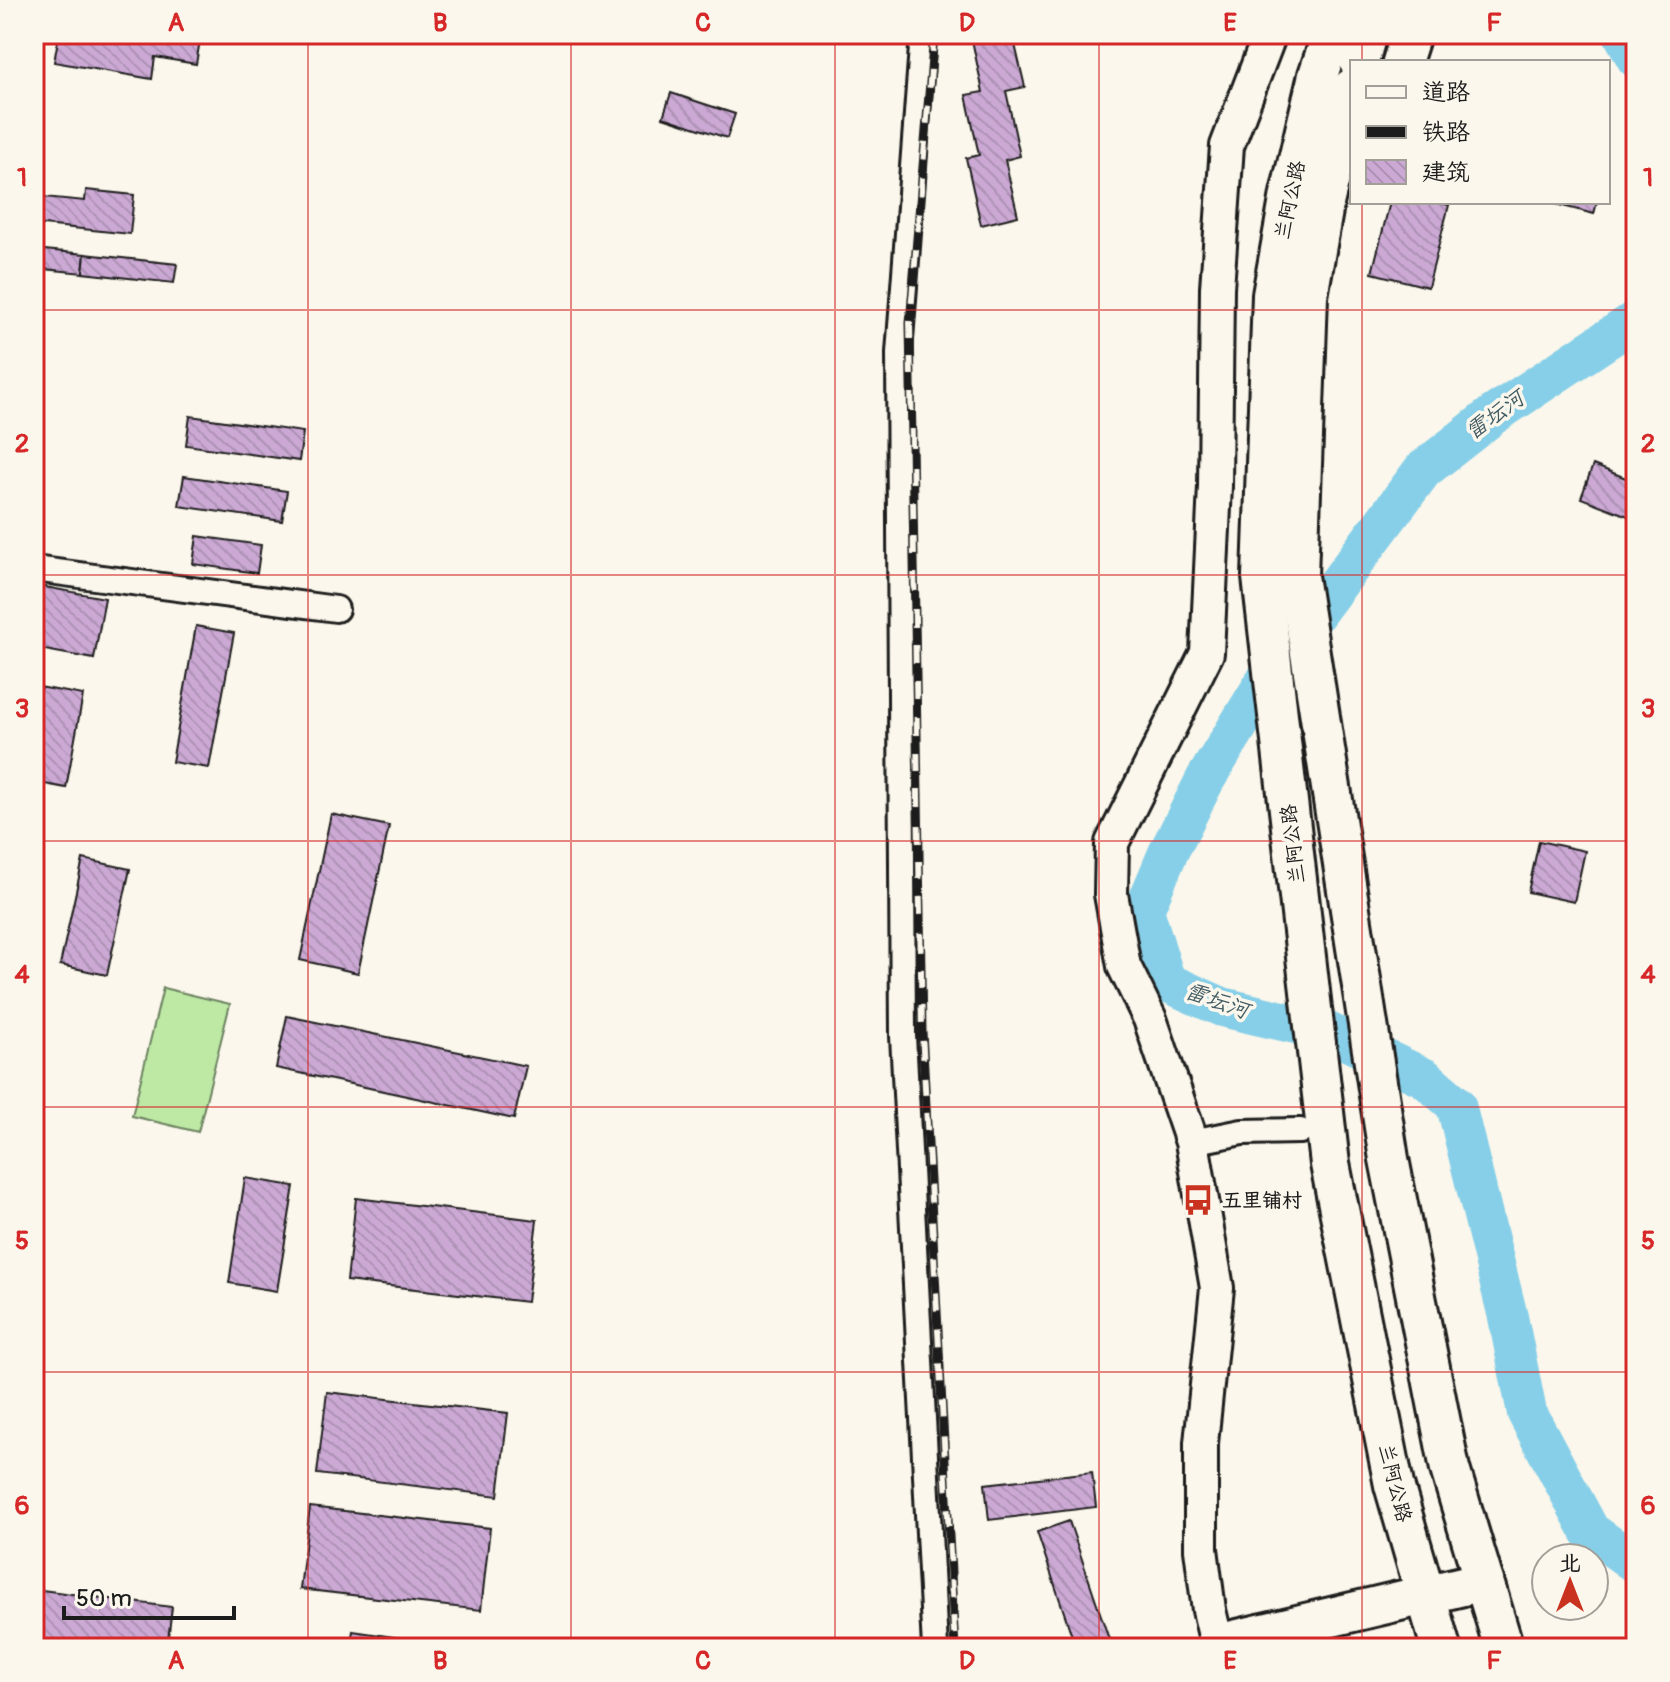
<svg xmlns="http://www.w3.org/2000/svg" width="1670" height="1682" viewBox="0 0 1670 1682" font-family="Pangolin,'LXGW WenKai TC',sans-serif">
<defs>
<pattern id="building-back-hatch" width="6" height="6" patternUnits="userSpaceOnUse" patternTransform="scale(2)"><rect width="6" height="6" fill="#cba9d4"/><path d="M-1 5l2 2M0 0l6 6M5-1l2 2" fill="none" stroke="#ae91b5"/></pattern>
</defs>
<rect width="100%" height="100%" fill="#fbf7ec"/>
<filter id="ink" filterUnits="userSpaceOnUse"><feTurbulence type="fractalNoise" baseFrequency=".0125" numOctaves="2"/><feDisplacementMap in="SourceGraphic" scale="16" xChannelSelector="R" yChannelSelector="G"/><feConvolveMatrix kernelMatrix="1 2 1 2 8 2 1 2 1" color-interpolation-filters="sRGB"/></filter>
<g filter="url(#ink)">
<!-- pitch -->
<path fill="#bde9a5" stroke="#6c8260" stroke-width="2" d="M 163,988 L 230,1004 L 198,1132 L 132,1116 Z"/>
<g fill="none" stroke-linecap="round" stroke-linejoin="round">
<!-- river -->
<g stroke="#87cfe8" stroke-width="40">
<path d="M 1623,34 L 1636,58"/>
<path d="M 1636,320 L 1493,415 L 1423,470 L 1268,677 L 1205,780 L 1168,853 L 1144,910 L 1166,982 L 1222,1007 L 1326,1031 L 1425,1078 L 1456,1105 L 1508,1317 L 1527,1413 L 1590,1531 L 1636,1564"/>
</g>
</g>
<!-- building -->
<g fill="url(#building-back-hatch)" stroke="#1c1c1c" stroke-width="2">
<path d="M 59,34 L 201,34 L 196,64 L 155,57 L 152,79 L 54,62 Z"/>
<path d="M 988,34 L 1023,34 L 1013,36 L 1025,87 L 1006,91 L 1020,156 L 1005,160 L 1018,216 L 981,225 L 966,158 L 979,155 L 966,95 L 983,92 L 972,40 L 988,36 Z"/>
<path d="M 671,93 L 735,114 L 727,138 L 663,117 Z"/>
<path d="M 86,190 L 134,195 L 130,234 L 34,224 L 34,196 L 85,201 Z"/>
<path d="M 1390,202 L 1436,202 L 1449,205 L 1428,287 L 1372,273 Z"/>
<path d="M 1547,202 L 1597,202 L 1594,214 Z"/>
<path d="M 34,249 L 85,254 L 83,273 L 34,268 Z"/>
<path d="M 85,254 L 177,264 L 174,283 L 83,273 Z"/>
<path d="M 190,416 L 303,432 L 299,461 L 186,445 Z"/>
<path d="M 1593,465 L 1636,482 L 1636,519 L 1581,498 Z"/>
<path d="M 184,476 L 287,491 L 282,521 L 179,506 Z"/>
<path d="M 197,536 L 261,545 L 257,573 L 193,564 Z"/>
<path d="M 34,585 L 105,598 L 94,659 L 34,648 Z"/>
<path d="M 196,626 L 234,633 L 209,768 L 172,762 Z"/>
<path d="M 34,686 L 83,695 L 66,788 L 34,782 Z"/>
<path d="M 331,814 L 389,826 L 358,973 L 300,960 Z"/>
<path d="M 1539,841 L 1585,851 L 1574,902 L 1528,892 Z"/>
<path d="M 83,859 L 130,869 L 107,975 L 60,965 Z"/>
<path d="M 287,1016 L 526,1066 L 514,1119 L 276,1068 Z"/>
<path d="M 245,1178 L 294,1186 L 277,1291 L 229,1283 Z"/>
<path d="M 356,1198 L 537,1220 L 527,1302 L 347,1281 Z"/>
<path d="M 327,1392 L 508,1413 L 498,1496 L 317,1474 Z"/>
<path d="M 1092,1472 L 1096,1507 L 989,1520 L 985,1484 Z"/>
<path d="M 310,1507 L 490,1528 L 481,1610 L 300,1589 Z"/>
<path d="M 1069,1521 L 1112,1648 L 1076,1648 L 1037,1532 Z"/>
<path d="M 34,1589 L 172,1607 L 167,1648 L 34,1648 Z"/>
<path d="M 353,1631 L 468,1648 L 350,1648 Z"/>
</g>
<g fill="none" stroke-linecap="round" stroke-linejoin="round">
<defs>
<g id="minor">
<path d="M 923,34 L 899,353 L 903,1036 L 935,1648"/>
<path d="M 34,569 L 336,609"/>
<path d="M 1192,1142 L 1242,1132 L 1300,1131"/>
</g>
<path id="secondary" d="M 1217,1644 L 1209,1610 L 1201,1549 L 1201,1443 L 1217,1288 L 1192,1142 L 1150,1019 L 1124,966 L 1111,894 L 1112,843 L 1207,653 L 1215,486 L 1217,288 L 1227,146 L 1270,34"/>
<g id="trunk">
<path d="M 1332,34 L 1318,75 L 1290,194 L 1272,295 L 1262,577 L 1330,1164 L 1394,1485 L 1441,1648"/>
<path d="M 1359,62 L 1367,34"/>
<path d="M 1402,62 L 1411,34"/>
<path d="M 1352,88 L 1325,199 L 1308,296 L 1298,576 L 1389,1159 L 1450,1469 L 1504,1648"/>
<path d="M 1217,1644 L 1484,1581"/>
</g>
</defs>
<!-- minor casing -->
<use href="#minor" stroke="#1c1c1c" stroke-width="30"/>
<!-- secondary casing -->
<use href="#secondary" stroke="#1c1c1c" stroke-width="38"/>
<!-- trunk casing -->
<use href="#trunk" stroke="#1c1c1c" stroke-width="44"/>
<!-- minor -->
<use href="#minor" stroke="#fbf7ec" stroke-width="24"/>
<!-- secondary -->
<use href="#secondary" stroke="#fbf7ec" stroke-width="32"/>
<!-- trunk -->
<use href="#trunk" stroke="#fbf7ec" stroke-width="38"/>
<defs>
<path id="rail" d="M 934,34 L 910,323 L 922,1031 L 955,1648"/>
</defs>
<!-- rail casing -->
<use href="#rail" stroke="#1c1c1c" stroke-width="9"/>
<!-- rail -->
<use href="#rail" stroke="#fbf7ec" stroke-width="6" stroke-dasharray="18" stroke-linecap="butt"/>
</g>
</g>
<!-- grid -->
<path fill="none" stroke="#d62828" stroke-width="2" stroke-opacity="0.55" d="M 308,34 L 308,1648M 571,34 L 571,1648M 835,34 L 835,1648M 1099,34 L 1099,1648M 1362,34 L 1362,62M 1362,202 L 1362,1648M 34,310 L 1636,310M 34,575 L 1636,575M 34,841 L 1636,841M 34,1107 L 1636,1107M 34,1372 L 1636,1372"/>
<!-- icons -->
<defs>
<symbol id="bus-bare" viewBox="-9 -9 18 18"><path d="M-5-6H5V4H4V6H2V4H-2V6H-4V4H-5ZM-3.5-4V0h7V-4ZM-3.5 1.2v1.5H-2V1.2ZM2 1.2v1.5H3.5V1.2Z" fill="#c8321e" stroke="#fbf7ec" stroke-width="2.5" paint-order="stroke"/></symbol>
</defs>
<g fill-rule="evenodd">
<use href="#bus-bare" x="1176" y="1178" width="44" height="44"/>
</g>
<g text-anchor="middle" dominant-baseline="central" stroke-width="7" stroke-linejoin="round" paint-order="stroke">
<!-- street labels -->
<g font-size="20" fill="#1c1c1c" stroke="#fbf7ec">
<text transform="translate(1290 200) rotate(-78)">兰阿公路</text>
<text transform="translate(1293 844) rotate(-97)">兰阿公路</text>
<text transform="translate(1395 1483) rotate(76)">兰阿公路</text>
</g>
<!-- poi labels -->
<g font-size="20" font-weight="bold" fill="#1c1c1c" stroke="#fbf7ec" text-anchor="start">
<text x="1222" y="1200">五里铺村</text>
</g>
<!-- water labels -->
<g font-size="22" font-style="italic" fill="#415b63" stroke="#fbf7ec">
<text transform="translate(1495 415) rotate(-36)">雷坛河</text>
<text transform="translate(1217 1001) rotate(19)">雷坛河</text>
</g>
</g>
<!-- margin -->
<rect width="1670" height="1682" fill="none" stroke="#fbf7ec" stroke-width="88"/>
<!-- legend -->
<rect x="1350" y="60" width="260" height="144" fill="#fbf7ec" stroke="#a29f99" stroke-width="2"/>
<rect x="1366" y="86" width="40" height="12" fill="#fbf7ec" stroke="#a29f99" stroke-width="2"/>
<text x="1422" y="100" font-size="24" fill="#1c1c1c">道路</text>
<rect x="1366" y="126" width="40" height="12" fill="#1c1c1c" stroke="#a29f99" stroke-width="2"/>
<text x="1422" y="140" font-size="24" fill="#1c1c1c">铁路</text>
<rect x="1366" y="160" width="40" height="24" fill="url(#building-back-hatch)" stroke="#a29f99" stroke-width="2"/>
<text x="1422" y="180" font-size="24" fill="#1c1c1c">建筑</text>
<!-- north arrow -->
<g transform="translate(1570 1582)"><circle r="38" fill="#fbf7ec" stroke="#a29f99" stroke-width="2"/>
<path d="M0-6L14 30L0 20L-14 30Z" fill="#c8321e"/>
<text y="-12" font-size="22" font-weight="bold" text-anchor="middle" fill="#1c1c1c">北</text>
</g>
<!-- scale -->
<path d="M64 1606v12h170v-12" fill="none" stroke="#1c1c1c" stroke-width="4"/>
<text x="76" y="1606" font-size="24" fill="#1c1c1c" stroke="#fbf7ec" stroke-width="6" paint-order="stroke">50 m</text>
<rect x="44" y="44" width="1582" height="1594" fill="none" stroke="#d62828" stroke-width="3"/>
<g font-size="26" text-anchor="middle" font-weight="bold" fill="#d62828">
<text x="176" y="31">A</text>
<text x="440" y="31">B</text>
<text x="703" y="31">C</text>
<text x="967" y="31">D</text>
<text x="1230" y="31">E</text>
<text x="1494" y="31">F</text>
<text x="22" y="186">1</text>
<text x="1648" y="186">1</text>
<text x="22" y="452">2</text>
<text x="1648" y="452">2</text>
<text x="22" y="717">3</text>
<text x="1648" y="717">3</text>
<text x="22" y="983">4</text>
<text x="1648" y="983">4</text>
<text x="22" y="1249">5</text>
<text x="1648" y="1249">5</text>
<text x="22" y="1514">6</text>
<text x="1648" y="1514">6</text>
<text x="176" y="1669">A</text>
<text x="440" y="1669">B</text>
<text x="703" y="1669">C</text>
<text x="967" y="1669">D</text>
<text x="1230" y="1669">E</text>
<text x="1494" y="1669">F</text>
</g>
</svg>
